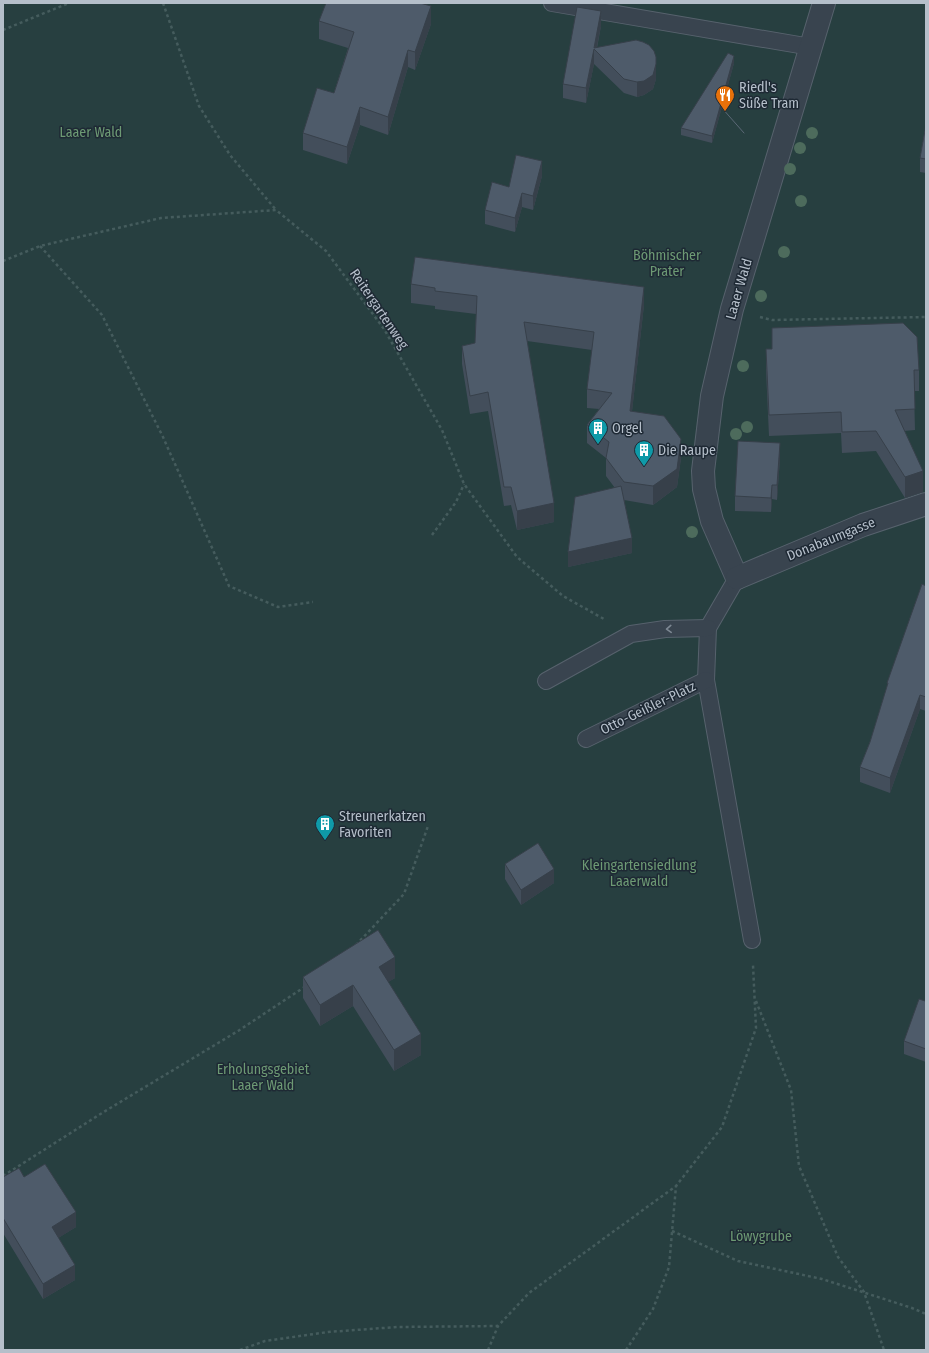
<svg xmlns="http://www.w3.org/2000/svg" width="929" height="1353" viewBox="0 0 929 1353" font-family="'Fira Sans Condensed',sans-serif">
<rect width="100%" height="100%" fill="#25323f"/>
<!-- green -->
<rect fill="#273f40" x="3" y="3" width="923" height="1347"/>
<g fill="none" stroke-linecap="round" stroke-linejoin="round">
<defs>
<g id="service">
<path d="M 552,3 L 811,47"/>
<path d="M 737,578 L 708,628 L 706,680 L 752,940"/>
<path d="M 546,681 L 631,634 L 665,629 L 708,628"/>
<path d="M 586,739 L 706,680"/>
</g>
<path id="pedestrian" d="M 737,578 L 712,521 L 704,489 L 703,471 L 712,396 L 732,309 L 824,3"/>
<path id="minor" d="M 737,578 L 863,525 L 926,504"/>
</defs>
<!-- service casing -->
<use href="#service" stroke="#57626d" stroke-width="18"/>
<!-- pedestrian casing -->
<use href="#pedestrian" stroke="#57626d" stroke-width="24"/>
<!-- minor casing -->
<use href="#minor" stroke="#57626d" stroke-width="24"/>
<!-- path -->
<g stroke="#455c5d" stroke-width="2.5" stroke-dasharray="3 3" stroke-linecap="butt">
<path d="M 163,3 L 199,106 L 230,155 L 276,210"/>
<path d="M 3,30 L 69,3"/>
<path d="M 40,246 L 102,315 L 163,437 L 229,586 L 278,607 L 313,602"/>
<path d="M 3,261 L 40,246 L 161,218 L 276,210 L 326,251 L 384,329 L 442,430 L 464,484 L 517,557 L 563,596 L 604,619"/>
<path d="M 760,317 L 772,320 L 926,317"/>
<path d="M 432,535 L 456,502 L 464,484"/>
<path d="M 356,945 L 404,894 L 428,826"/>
<path d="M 756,1001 L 791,1090 L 799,1166 L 838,1257 L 864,1292 L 884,1350"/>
<path d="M 3,1176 L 102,1113 L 238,1031 L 306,986"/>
<path d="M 672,1231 L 738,1261 L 822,1279 L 912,1308 L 926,1314"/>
<path d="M 240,1350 L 265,1341 L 328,1332 L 397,1327 L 498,1326"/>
<path d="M 488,1350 L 498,1326 L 529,1293 L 676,1186 L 722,1127 L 756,1028 L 753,965"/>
<path d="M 626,1350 L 653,1309 L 669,1267 L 676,1186"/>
</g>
<!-- service -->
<use href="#service" stroke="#39444f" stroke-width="16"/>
<!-- pedestrian -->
<use href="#pedestrian" stroke="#39444f" stroke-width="22"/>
<!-- minor -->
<use href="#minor" stroke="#39444f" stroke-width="22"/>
<!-- tram -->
<path stroke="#5b6876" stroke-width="1" d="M 714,99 L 744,133"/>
</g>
<!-- trees -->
<g fill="#4d6b5c">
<circle cx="812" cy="133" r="6"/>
<circle cx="800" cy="148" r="6"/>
<circle cx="790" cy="169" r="6"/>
<circle cx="801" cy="201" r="6"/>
<circle cx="784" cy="252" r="6"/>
<circle cx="761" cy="296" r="6"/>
<circle cx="743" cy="366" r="6"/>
<circle cx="747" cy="427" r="6"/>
<circle cx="736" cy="434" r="6"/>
<circle cx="692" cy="532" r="6"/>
</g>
<!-- wall -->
<g fill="#434e5b">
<path d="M 319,21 L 431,24 L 415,70 L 408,67 L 388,135 L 360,125 L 347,164 L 303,150 L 303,133 L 334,93 L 348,48 L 319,39 Z"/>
<path d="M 601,26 L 597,48 L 656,79 L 653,89 L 644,95 L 637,97 L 624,93 L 594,64 L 586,103 L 563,98 L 563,84 Z"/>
<path d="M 734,63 L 712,143 L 681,135 L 681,128 Z"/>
<path d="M 926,125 L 926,173 L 920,172 L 920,158 Z"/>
<path d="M 542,176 L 533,210 L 522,207 L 515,232 L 485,224 L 485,210 L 509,187 Z"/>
<path d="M 411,284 L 644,305 L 632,411 L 681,458 L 677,487 L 653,505 L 624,500 L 624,499 L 632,553 L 568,567 L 615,488 L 606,476 L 606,458 L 587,443 L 587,425 L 599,409 L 587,408 L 587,389 L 592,350 L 527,341 L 554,522 L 517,530 L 511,505 L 504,506 L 488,411 L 470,414 L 462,364 L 462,346 L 475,343 L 476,314 L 435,309 L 435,306 L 411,303 Z"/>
<path d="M 772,328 L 919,370 L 919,391 L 914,391 L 915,430 L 904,431 L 923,492 L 905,498 L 876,451 L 842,453 L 841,433 L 769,436 L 766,370 L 766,349 L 772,349 Z"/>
<path d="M 780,458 L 777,500 L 772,499 L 771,512 L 735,511 L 735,496 Z"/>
<path d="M 926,586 L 926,711 L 920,709 L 890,793 L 860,782 L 860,767 L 870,742 L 887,687 L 887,683 Z"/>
<path d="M 505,864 L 554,883 L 521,905 L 505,879 Z"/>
<path d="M 303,977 L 395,978 L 388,982 L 421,1055 L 394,1071 L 353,1006 L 320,1026 L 303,998 Z"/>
<path d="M 926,997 L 926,1062 L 904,1054 L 904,1041 L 925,1001 Z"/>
<path d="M 3,1177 L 24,1177 L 76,1227 L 58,1238 L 75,1280 L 43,1299 L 3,1233 Z"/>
</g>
<!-- shaded-wall -->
<g fill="#37404a">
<path d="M 431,6 L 431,24 L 415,70 L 415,52 Z"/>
<path d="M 601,11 L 601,26 L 596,51 L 594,49 Z"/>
<path d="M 594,49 L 594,64 L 586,103 L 586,88 Z"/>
<path d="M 408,50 L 408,67 L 388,135 L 388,117 Z"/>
<path d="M 734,56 L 734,63 L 712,143 L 712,136 Z"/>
<path d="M 656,64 L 656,79 L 653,89 L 644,95 L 637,97 L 637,82 Z"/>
<path d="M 360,107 L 360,125 L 347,164 L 347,147 Z"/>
<path d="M 542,161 L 542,176 L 533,210 L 533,196 Z"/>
<path d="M 522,193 L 522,207 L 515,232 L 515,218 Z"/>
<path d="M 644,287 L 644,305 L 630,429 L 630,411 Z"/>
<path d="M 681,439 L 681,458 L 677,487 L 653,505 L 653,486 Z"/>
<path d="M 780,443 L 780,458 L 777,500 L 777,485 Z"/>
<path d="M 923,471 L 923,492 L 905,498 L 905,477 Z"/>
<path d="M 772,485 L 772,499 L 771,512 L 771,498 Z"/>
<path d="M 554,503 L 554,522 L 517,530 L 517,511 Z"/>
<path d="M 632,538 L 632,553 L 568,567 L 568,552 Z"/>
<path d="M 920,695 L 920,709 L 890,793 L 890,778 Z"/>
<path d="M 554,869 L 554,883 L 521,905 L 521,890 Z"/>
<path d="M 395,957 L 395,978 L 379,988 L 379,967 Z"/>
<path d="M 353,985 L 353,1006 L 320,1026 L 320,1005 Z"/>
<path d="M 421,1034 L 421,1055 L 394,1071 L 394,1050 Z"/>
<path d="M 76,1212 L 76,1227 L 52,1242 L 52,1227 Z"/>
<path d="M 75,1265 L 75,1280 L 43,1299 L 43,1284 Z"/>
</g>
<!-- building -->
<g fill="#4e5b6a" stroke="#37404a">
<path d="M 326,3 L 420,3 L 431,6 L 415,52 L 408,50 L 388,117 L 360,107 L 347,147 L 303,133 L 317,88 L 334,93 L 354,32 L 319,21 Z"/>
<path d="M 577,7 L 601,11 L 594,48 L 636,40 L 643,42 L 649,45 L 654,51 L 656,57 L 656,64 L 653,75 L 644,81 L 637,82 L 624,79 L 594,49 L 586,88 L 563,84 Z"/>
<path d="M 728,53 L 734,56 L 712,136 L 681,128 Z"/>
<path d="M 926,125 L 926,159 L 920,158 Z"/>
<path d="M 516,155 L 542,161 L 533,196 L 522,193 L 515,218 L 485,210 L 492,182 L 509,187 Z"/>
<path d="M 415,257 L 644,287 L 630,411 L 664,416 L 681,439 L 677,469 L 653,486 L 624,482 L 606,458 L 609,442 L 587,425 L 612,393 L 587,389 L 594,332 L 524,322 L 554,503 L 517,511 L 511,487 L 504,487 L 488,392 L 470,396 L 462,346 L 475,343 L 477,296 L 435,291 L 435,288 L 411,284 Z"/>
<path d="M 903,323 L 917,337 L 919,370 L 914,370 L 915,409 L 895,410 L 923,471 L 905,477 L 876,431 L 842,432 L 841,412 L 769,415 L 766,349 L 772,349 L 772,328 Z"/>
<path d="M 738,441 L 780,443 L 777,485 L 772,485 L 771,498 L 735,496 Z"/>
<path d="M 621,486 L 632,538 L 568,552 L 575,497 Z"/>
<path d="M 922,584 L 926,586 L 926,697 L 920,695 L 890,778 L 860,767 L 870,742 L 888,683 L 887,683 Z"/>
<path d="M 538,843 L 554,869 L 521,890 L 505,864 Z"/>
<path d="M 378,930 L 395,957 L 379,967 L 421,1034 L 394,1050 L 353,985 L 320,1005 L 303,977 Z"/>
<path d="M 926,997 L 926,1049 L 904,1041 L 919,999 L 925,1001 Z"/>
<path d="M 45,1164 L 76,1212 L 52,1227 L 75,1265 L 43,1284 L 3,1218 L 3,1177 L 19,1168 L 24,1177 Z"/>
</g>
<!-- one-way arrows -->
<defs><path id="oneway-chevron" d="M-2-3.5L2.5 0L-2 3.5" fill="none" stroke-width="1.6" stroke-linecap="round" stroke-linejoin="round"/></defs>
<use stroke="#7d8893" href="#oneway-chevron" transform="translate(669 629) rotate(177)"/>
<!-- icons -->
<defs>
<symbol id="restaurant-pin" viewBox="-11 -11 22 30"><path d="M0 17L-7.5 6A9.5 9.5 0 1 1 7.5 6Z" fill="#e8710a" stroke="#1e2934"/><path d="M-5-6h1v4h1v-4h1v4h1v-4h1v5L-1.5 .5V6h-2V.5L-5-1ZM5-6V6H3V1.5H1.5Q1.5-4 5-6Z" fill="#fff"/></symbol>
<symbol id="building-pin" viewBox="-11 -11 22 30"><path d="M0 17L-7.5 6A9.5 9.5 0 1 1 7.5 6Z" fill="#0f9aa8" stroke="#1e2934"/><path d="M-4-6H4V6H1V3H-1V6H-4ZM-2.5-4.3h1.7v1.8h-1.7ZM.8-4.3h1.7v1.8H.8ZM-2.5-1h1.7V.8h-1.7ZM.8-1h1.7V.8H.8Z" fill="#fff"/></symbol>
</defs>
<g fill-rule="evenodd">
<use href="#restaurant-pin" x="714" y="84" width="22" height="30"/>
<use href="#building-pin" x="587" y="417" width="22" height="30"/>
<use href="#building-pin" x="633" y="439" width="22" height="30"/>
<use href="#building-pin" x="314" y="813" width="22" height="30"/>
</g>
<g text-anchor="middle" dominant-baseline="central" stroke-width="3" stroke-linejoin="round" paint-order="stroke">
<!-- poi labels -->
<g font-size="14" fill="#b5bfca" stroke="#1e2934" text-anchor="start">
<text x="739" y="87">Riedl's<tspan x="739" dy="16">Süße Tram</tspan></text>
<text x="612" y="428">Orgel</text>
<text x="658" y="450">Die Raupe</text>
<text x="339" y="816">Streunerkatzen<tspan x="339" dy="16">Favoriten</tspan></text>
</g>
<!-- park labels -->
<g font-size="14" fill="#6d9a74" stroke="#1e2934">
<text x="91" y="132">Laaer Wald</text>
<text x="667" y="255">Böhmischer<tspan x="667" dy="16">Prater</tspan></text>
<text x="639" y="865">Kleingartensiedlung<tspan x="639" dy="16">Laaerwald</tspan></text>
<text x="263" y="1069">Erholungsgebiet<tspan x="263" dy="16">Laaer Wald</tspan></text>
<text x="761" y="1236">Löwygrube</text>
</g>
<!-- street labels -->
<g font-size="14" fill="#b5bfca" stroke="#1e2934">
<text transform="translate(739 289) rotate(-74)">Laaer Wald</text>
<text transform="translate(379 309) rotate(56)">Reitergartenweg</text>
<text transform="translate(831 539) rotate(-22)">Donabaumgasse</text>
<text transform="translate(648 708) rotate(-26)">Otto-Geißler-Platz</text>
</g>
</g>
<!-- border -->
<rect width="929" height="1353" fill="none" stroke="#b5bfca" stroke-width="8"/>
</svg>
